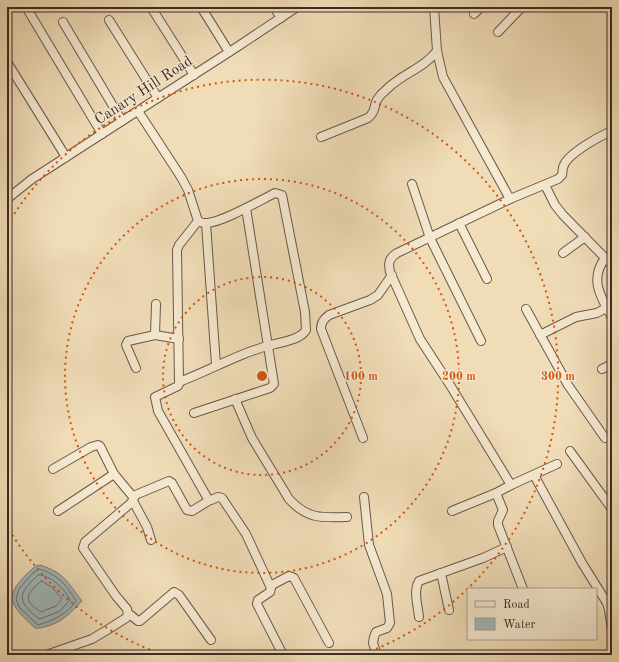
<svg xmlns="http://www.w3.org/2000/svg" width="619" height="662" viewBox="0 0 619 662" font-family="'Old Standard TT',serif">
<rect width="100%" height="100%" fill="#f0ddb8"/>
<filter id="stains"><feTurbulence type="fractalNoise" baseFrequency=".005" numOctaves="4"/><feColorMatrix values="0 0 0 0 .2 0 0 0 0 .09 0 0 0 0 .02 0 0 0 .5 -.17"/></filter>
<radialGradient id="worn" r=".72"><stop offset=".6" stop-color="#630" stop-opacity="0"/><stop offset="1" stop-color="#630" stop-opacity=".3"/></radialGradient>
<!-- water -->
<path fill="#a1b8bb" stroke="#79807f" d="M 40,565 C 65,573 67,582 82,601 C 71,612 64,621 48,626 C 43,627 40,629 35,628 C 7,602 3,596 33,568 L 36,566 Z"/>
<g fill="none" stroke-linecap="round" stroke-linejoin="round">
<!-- shore -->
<g stroke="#6f7270" stroke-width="1">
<path d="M 39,569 C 57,574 67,585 76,601 C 67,614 54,620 38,625 L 19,607 L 16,599 L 19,589 L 31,575 Z"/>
<path d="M 38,575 C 51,575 65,589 70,600 L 60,611 L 40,619 C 36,617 33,614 30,611 C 14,596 26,587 38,575 Z"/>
<path d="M 42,581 L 53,588 L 62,599 L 56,606 L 41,612 C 32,606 23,600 32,590 C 35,586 38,583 42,581 Z"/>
</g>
<defs>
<g id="minor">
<path d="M 26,7 L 102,134"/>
<path d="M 151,7 L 194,75"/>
<path d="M 201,7 L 229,52"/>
<path d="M 274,7 L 281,18"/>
<path d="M 434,7 L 437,51 L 443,77 L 510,199"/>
<path d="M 474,14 L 481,7"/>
<path d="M 109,20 L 158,98"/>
<path d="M 63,22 L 122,121"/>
<path d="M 498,32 L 522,7"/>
<path d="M 7,62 L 66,157"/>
<path d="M 138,111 L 181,177 L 188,190 L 198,221 L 179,245 L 177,250 L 179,382 C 211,370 241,352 275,344 C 284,342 301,339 306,330 L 305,312 L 282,195 L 275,193 C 259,201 223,222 207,223 C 203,224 201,222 198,221"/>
<path d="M 321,137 L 368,118 C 374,113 374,109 376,102 C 378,96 384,92 388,88 C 404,73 424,68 437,51"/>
<path d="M 412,184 L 430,238 L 481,341"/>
<path d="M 545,185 L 555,205 L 563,215 L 612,265"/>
<path d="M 7,199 L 32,179 L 237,47 L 297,7"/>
<path d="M 206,223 L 216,365"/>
<path d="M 459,223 L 487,279"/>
<path d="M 563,253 L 585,237"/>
<path d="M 605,258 C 589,280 601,297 612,318"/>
<path d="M 526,309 L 568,385 L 605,438"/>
<path d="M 155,335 L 156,304"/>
<path d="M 540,335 L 576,317 L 597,313 L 606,308"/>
<path d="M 136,368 L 126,345 L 128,341 L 155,335 L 179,339"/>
<path d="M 602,369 L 612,364"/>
<path d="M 179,382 L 179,384 L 178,386 L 155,397 L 158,411 L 208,499 L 211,500 L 218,497 L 222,498 L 246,534 L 271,588 L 270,592 L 258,600 L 257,604 L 283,655"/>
<path d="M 235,399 L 252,438 L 289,499 C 307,519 322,518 347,517"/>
<path d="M 194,413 L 270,388 L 274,384 L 246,208"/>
<path d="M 363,438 L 321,329 C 321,322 324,319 329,315 L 370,300 L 378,295 L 392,275"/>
<path d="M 570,451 L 612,509"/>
<path d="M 534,475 L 582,563 L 607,603 L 609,610 L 612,630"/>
<path d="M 511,485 L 557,464"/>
<path d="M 133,496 L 169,481 L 172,483 L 187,510 L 192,511 L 210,500"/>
<path d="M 364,497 L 369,545 L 387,594 L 390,623 L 387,628 L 376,632 L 374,637 L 373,643 L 377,655"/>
<path d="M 133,501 L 147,527 L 151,540"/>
<path d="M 58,511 L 114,474"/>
<path d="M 452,511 L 496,493"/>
<path d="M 441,573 L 449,610"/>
<path d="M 270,586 L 289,576 L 294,578 L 329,643"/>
<path d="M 523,589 L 498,525 L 498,521 L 503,510 L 496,493 L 511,485 L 450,385 L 420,339 L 390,272 C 388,263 389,258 397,253 L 510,199 L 558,179 L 562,175 C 563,171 562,168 564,165 C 569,153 600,136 612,131"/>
<path d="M 128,613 L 138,621 L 140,621 L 174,592 L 179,595 L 211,640"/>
<path d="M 419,617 C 418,606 413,591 419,581 L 483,558 L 507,547"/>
<path d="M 46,655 L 92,639 L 107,630 L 126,618 L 128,615 L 127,609 L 116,596 L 83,548 L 85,542 L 131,503 L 134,498 L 114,474 L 100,446 L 98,445 L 91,447 L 53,469"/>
</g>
</defs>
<!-- minor casing -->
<use href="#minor" stroke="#6a5849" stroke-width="10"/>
<!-- minor -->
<use href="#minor" stroke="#f5e9d1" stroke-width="8"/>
</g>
<!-- distance rings -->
<g fill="none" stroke="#d7540e" stroke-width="2" stroke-dasharray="2 4">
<circle cx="262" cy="376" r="99"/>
<circle cx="262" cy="376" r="197"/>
<path d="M161 654A296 296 0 0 1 8 528M8 224A296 296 0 1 1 363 654"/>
</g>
<g text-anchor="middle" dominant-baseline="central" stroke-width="3" stroke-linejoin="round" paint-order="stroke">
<!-- street labels -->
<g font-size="15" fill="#3d2b24" stroke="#f5e9d1">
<text transform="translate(144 91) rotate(-33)">Canary Hill Road</text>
</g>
</g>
<circle cx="262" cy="376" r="6" fill="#d7540e" stroke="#f5e9d1" stroke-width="2"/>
<g font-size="12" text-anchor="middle" font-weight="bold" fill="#d7540e" stroke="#f5e9d1" stroke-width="3" stroke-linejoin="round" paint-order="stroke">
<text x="361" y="380">100 m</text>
<text x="459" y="380">200 m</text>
<text x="558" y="380">300 m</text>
</g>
<!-- margin -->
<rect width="619" height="662" fill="none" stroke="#f0ddb8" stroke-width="24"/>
<rect x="8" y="8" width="603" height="646" fill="none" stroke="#3d2b24" stroke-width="2"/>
<rect x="12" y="12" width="595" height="638" fill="none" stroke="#3d2b24"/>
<!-- legend -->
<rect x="467" y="588" width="130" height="52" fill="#f5e9d1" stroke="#ab9d8c"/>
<rect x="475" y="601" width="20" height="6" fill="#f5e9d1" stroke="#ab9d8c"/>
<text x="503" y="608" font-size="12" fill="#3d2b24">Road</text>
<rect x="475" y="618" width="20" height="12" fill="#a1b8bb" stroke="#ab9d8c"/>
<text x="503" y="628" font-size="12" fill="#3d2b24">Water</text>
<rect width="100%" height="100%" filter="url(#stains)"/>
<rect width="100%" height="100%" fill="url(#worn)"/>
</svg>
